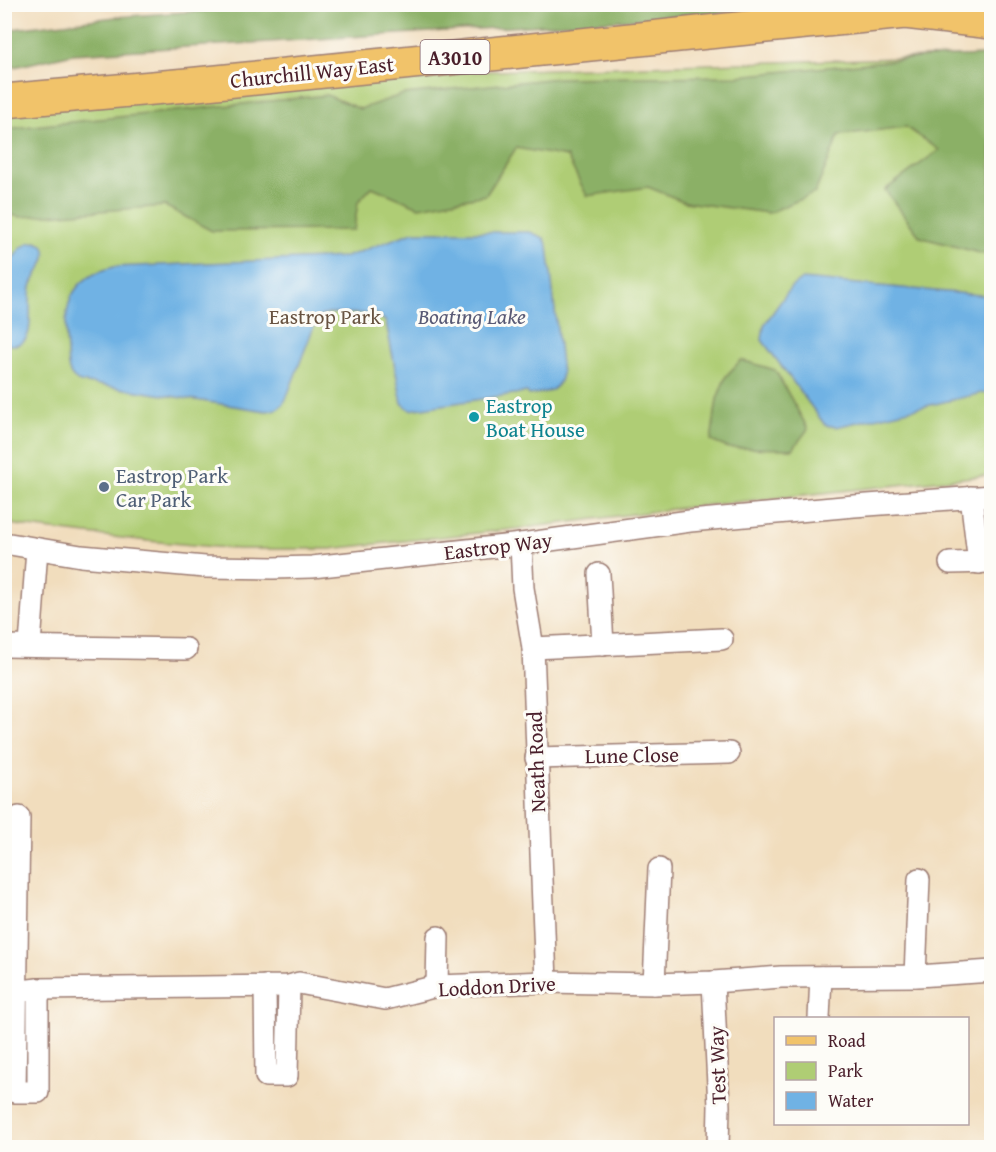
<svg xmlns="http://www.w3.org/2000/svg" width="996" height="1152" viewBox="0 0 996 1152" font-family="'Gentium Book Plus',serif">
<rect width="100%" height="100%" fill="#fdfcf7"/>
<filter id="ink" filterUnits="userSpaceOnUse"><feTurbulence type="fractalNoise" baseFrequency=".0167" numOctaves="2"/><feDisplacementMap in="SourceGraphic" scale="12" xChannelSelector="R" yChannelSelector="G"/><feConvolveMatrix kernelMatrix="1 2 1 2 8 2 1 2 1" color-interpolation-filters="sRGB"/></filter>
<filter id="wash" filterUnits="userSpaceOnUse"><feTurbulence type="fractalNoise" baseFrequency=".008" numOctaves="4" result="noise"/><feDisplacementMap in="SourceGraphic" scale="24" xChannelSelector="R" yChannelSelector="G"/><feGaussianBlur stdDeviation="1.35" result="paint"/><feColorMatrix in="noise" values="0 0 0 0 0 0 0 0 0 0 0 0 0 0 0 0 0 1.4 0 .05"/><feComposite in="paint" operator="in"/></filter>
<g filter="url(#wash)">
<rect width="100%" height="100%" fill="#f1ddbd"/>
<!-- green -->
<path fill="#afcd74" stroke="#7c7650" stroke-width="1.5" d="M 991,55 L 991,475 L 681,508 L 524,528 L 330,549 L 238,549 L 148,541 L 36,528 L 5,523 L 4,113 L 432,73 Z"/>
<!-- forest -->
<g fill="#8bb066" stroke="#6a6848" stroke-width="1.5">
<path d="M 285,5 L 285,4 L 814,5 L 657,18 L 73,54 L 5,69 L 5,30 L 116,17 Z"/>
<path d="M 991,55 L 991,256 L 920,237 L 885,190 L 939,150 L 906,127 L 839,135 L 815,193 L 769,213 L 685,202 L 648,187 L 587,196 L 567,157 L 516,148 L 486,195 L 419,207 L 372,187 L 358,202 L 354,230 L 212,231 L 165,206 L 21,217 L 5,214 L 5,129 L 327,95 L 360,109 L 404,94 L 558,78 L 738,76 L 928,57 Z"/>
<path d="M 741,360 L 775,370 L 808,429 L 793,449 L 728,448 L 711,441 L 717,399 L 726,376 Z"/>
</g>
<!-- water -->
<g fill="#70b2e4" stroke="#5d6888" stroke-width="1.5">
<path d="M 413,232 L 530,232 L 544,238 L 548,246 L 562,374 C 558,394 545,392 529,395 L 527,392 L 410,410 L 402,403 L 386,322 L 377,314 L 328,313 L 317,318 L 286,399 C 281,408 277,410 266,411 L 80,382 C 66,376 68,364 67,350 C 63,308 67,278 114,267 L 346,257 Z"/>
<path d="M 36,242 L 43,245 C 52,260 35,272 31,287 C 26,308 42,352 4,344 L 5,269 L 21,248 L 29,243 Z"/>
<path d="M 802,279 L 991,296 L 991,391 L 836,427 L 825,425 L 762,340 L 764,325 L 791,287 Z"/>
</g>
</g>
<g filter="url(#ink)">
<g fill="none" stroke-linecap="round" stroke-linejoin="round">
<defs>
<g id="street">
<path d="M 971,497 L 979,563"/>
<path d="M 4,543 L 81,556 L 205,567 L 273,568 L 312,567 L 521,544 L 690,521 L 854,506 L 992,496"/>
<path d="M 521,544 L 523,588 L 533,648 L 546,982"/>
<path d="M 950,563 L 991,562"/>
<path d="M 599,574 L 603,645"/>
<path d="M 30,645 L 37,549"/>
<path d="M 4,646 L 186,649"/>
<path d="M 533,648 L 722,639"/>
<path d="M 536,758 L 729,753"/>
<path d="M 19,817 L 15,1092 L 38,1092 L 38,989"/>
<path d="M 915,976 L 919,879"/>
<path d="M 713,982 L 719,1106 L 718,1148"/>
<path d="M 654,984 L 659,869"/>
<path d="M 265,986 L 266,1076 L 287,1076 L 289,986"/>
<path d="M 437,986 L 438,937"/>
<path d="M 4,993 L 38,989 L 289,986 L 299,983 L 385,999 L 437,986 L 546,982 L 654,984 L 713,982 L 781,977 L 918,976 L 992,971"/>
<path d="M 819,1018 L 821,977"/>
</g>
<path id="primary" d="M 4,101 L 187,85 L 905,12"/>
<path id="highway" d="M 905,12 L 992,22"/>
</defs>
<!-- street casing -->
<use href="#street" stroke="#9e7e74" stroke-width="24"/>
<!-- primary casing -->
<use href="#primary" stroke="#9e7e74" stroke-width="36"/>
<!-- highway casing -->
<use href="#highway" stroke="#9e7e74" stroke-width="36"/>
<!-- street -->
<use href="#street" stroke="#fff" stroke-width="21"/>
<!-- primary -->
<use href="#primary" stroke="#f1c36a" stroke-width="33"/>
<!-- highway -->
<use href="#highway" stroke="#f1c36a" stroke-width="33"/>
</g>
</g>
<!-- markers -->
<circle fill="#0f9aa8" stroke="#fdfcf7" stroke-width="2" cx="474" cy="417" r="6"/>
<circle fill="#5c6f8a" stroke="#fdfcf7" stroke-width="2" cx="104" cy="487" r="6"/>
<g text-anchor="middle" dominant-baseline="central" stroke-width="6" stroke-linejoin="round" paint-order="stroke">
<!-- shield labels -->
<rect fill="#fdfcf7" stroke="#806168" stroke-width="1.5" x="420.5" y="40" width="69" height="34" rx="4.5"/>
<g font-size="20" font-weight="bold" fill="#4a1f2b">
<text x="455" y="57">A3010</text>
</g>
<!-- street labels -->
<g font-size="21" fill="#4a1f2b" stroke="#fdfcf7">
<text transform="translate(312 72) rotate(-6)">Churchill Way East</text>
<text transform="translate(498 546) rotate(-7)">Eastrop Way</text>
<text transform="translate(632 755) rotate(-1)">Lune Close</text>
<text transform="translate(536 762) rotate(-92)">Neath Road</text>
<text transform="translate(497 986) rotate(-3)">Loddon Drive</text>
<text transform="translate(717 1065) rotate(-92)">Test Way</text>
</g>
<!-- park labels -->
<g font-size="21" fill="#685341" stroke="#fdfcf7">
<text x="325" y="316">Eastrop Park</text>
</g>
<!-- culture labels -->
<g font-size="21" fill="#0d838f" stroke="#fdfcf7" text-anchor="start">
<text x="486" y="405">Eastrop<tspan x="486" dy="24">Boat House</tspan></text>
</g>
<!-- service labels -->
<g font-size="21" fill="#4e5e75" stroke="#fdfcf7" text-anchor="start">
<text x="116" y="475">Eastrop Park<tspan x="116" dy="24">Car Park</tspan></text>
</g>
<!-- water labels -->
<g font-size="22" font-style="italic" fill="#595a75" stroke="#fdfcf7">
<text x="472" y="316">Boating Lake</text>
</g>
</g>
<!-- margin -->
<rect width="996" height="1152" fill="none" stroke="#fdfcf7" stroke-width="24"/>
<!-- legend -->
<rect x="774" y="1017" width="195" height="108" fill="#fdfcf7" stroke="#b5a4a5" stroke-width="1.5"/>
<rect x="786" y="1036" width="30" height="9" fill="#f1c36a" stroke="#b5a4a5" stroke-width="1.5"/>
<text x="828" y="1047" font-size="18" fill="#4a1f2b">Road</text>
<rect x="786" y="1062" width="30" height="18" fill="#afcd74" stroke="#b5a4a5" stroke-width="1.5"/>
<text x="828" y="1077" font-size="18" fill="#4a1f2b">Park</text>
<rect x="786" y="1092" width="30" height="18" fill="#70b2e4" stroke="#b5a4a5" stroke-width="1.5"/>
<text x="828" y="1107" font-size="18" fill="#4a1f2b">Water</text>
</svg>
